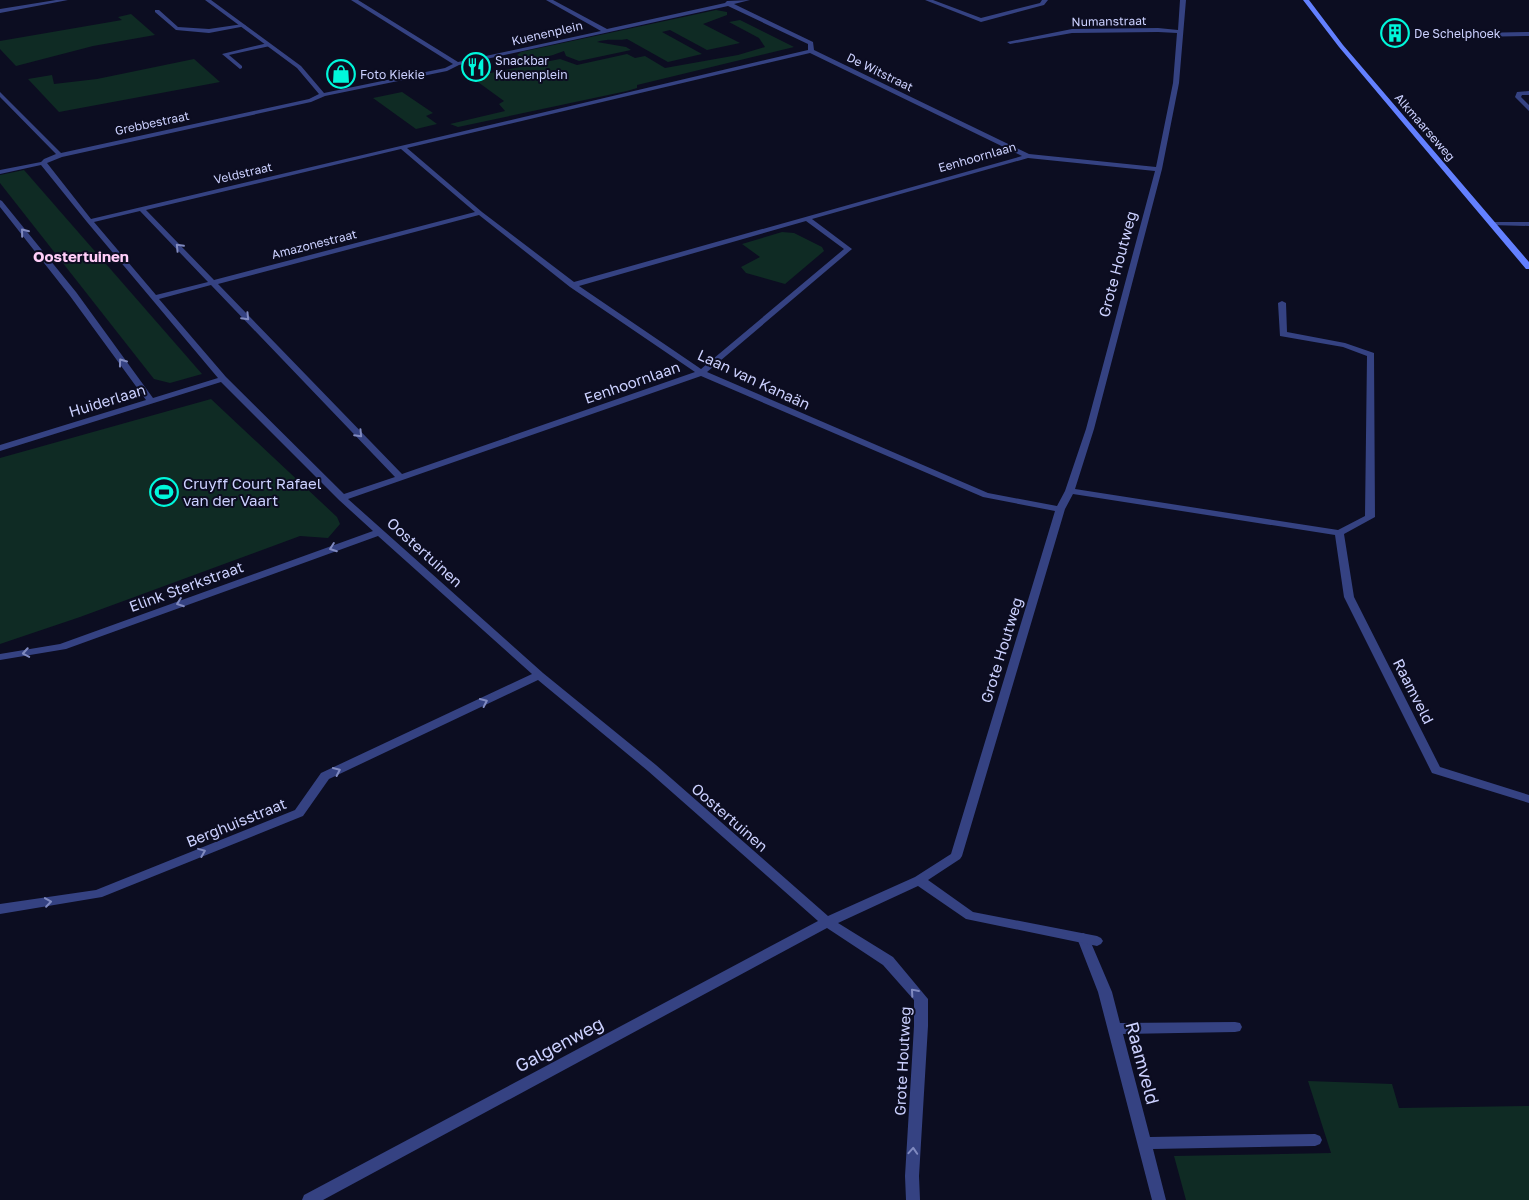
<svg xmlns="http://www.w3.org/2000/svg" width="1529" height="1200" viewBox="0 0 1529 1200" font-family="'Golos Text',sans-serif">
<rect width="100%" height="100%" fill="#0c0d21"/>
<!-- green -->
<g fill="#0f2b24">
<path d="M 716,10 L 727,12 L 727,15 L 703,24 L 740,43 L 707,50 L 670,30 L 662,32 L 702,54 L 668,62 L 627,39 C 617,41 607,38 597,42 L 626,47 L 631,50 L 579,61 L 566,56 L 564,51 C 551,56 531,63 517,55 L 521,52 Z"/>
<path d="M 131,14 L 155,35 L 93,46 L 16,66 L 0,49 L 0,41 L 122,20 L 118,17 Z"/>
<path d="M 740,20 L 794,47 L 637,85 L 637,88 L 627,91 L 458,127 L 450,124 L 505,111 L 499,104 L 504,101 L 471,77 L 560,59 L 577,65 L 627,54 L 635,58 L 645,56 L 665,68 L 738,55 L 765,47 L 759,38 L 729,22 Z"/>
<path d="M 194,59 L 220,82 L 59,112 L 28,79 L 52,75 L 54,84 L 97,79 Z"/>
<path d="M 402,92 L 433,113 L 426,116 L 437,124 L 416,129 L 373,98 Z"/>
<path d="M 24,170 L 202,374 L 170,383 L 154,379 L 0,183 L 0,175 Z"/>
<path d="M 782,232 L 794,233 L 822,247 L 824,251 L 785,284 L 746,273 L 741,267 L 760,257 L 742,244 Z"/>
<path d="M 211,399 L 337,517 L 340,524 L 328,538 L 300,536 L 80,617 L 0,644 L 0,458 Z"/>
<path d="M 1308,1081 L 1392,1084 L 1399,1108 L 1529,1106 L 1529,1200 L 1186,1200 L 1174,1156 L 1331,1153 Z"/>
</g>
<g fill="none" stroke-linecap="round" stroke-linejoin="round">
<!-- lane -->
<g fill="#354282" fill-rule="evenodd">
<path d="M 155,10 L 159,10 L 178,27 L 209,29 L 243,24 L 246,26 L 209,33 L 176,30 L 155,12 Z"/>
<path d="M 268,43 L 270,44 L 270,46 L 229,55 L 242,66 L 242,68 L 240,69 L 222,54 Z"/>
<path d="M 1529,91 L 1529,95 L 1522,95 L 1521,97 L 1529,105 L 1529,111 L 1515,97 L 1517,92 Z"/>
<path d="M 1083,933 L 1087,935 L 1089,938 L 1112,992 L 1120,1023 L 1235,1022 L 1240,1023 L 1242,1027 L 1240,1031 L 1235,1032 L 1123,1034 L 1150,1137 L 1315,1134 L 1320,1136 L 1322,1140 L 1320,1144 L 1315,1146 L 1153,1149 L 1166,1200 L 1152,1200 L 1098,992 L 1077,938 L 1079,935 Z"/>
</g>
<!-- street -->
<g fill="#354282" fill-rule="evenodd">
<path d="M 56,0 L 68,0 L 0,13 L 0,9 Z"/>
<path d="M 205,0 L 211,0 L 301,66 L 324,93 L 445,68 L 453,64 L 351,0 L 358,0 L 458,62 L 601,31 L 546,0 L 553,0 L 607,29 L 725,3 L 727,1 L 750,0 L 734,4 L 813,42 L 814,50 L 1029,154 L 1156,167 L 1173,83 L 1177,33 L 1158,32 L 1072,33 L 1010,44 L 1007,42 L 1072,29 L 1158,28 L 1178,30 L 1180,0 L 1186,0 L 1179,83 L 1162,169 L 1094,429 L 1075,489 L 1338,530 L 1365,516 L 1367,356 L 1343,347 L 1280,336 L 1278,303 L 1282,301 L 1286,303 L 1287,332 L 1345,343 L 1374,353 L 1375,517 L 1344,534 L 1354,597 L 1440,767 L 1529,795 L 1529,803 L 1432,773 L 1344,597 L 1335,535 L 1073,494 L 1065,509 L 962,856 L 960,859 L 928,880 L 973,912 L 1097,936 L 1101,938 L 1103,941 L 1101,944 L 1097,946 L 966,919 L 918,886 L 838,923 L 893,957 L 928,999 L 928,1026 L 919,1176 L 920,1200 L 906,1200 L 905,1176 L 914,1026 L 914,1000 L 883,965 L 827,928 L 323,1200 L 302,1200 L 304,1195 L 818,921 L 648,771 L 538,680 L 329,779 L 303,816 L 102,897 L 0,914 L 0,904 L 96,890 L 295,810 L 321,773 L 532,674 L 378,536 L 66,649 L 0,660 L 0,654 L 60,644 L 373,531 L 339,500 L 221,382 L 0,451 L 0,445 L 146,400 L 70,296 L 0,207 L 0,200 L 2,201 L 76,292 L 153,398 L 218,378 L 87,222 L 41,165 L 0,174 L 0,170 L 41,162 L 44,159 L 56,154 L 0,97 L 0,92 L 61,153 L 309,99 L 319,94 L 297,68 ZM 728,6 L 808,44 L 808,50 L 91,219 L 47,163 L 62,157 L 311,102 L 325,96 L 447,71 L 459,65 ZM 810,53 L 1022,156 L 574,282 L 482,212 L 407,148 ZM 401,149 L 475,212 L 214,280 L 146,210 ZM 1028,158 L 1155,171 L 1086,429 L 1065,491 L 1057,506 L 988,493 L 707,372 L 852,249 L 812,219 ZM 140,211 L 208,282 L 156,295 L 94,222 ZM 479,215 L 570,287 L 695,372 L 402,474 L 218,284 ZM 806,221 L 844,249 L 701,369 L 579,286 ZM 211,285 L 395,477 L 344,494 L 226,377 L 159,299 ZM 701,376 L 983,497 L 1055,511 L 951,854 L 915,877 L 828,916 L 656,765 L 543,673 L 348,499 Z"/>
<path d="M 925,0 L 933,0 L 981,18 L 1040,3 L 1042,0 L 1048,0 L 1044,5 L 981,22 Z"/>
<path d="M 1529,32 L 1529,36 L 1475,37 L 1472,35 L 1475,33 Z"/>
<path d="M 1492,222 L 1529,222 L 1529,226 L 1490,225 L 1490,223 Z"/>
</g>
<!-- secondary -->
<path fill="#6380ff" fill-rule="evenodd" d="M 1303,0 L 1309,0 L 1343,45 L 1529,262 L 1529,269 L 1526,269 L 1339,47 Z"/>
</g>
<!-- one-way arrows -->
<defs><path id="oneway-chevron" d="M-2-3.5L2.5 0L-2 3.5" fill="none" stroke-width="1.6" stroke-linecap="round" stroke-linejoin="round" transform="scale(1.25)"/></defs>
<g stroke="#808ac0">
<use href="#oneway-chevron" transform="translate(24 232) rotate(-129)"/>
<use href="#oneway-chevron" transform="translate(179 247) rotate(-134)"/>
<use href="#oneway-chevron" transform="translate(246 317) rotate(46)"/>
<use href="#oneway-chevron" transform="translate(122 362) rotate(-126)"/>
<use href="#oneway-chevron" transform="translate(359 434) rotate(46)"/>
<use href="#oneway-chevron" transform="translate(333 548) rotate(160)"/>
<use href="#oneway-chevron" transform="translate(180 603) rotate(160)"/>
<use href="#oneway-chevron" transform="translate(26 653) rotate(170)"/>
<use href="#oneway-chevron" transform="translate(484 702) rotate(-25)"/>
<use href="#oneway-chevron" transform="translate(337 771) rotate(-25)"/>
<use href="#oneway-chevron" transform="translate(202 852) rotate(-22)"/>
<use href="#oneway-chevron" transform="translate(48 902) rotate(-8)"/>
<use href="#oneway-chevron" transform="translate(914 992) rotate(-131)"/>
<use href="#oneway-chevron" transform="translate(913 1151) rotate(-86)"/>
</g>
<!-- icons -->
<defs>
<symbol id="building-ring" viewBox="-11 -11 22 22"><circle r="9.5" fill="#0c0d21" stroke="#00f7db" stroke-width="1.5"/><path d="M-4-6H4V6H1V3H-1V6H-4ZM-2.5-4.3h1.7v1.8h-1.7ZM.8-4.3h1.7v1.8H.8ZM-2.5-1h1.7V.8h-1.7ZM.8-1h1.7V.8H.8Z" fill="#00f7db"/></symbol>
<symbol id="restaurant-ring" viewBox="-11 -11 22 22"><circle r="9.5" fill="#0c0d21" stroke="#00f7db" stroke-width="1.5"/><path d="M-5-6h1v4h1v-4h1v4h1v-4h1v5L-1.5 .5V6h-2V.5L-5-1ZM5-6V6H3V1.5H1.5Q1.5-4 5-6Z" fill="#00f7db"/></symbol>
<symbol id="shop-ring" viewBox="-11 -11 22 22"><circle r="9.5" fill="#0c0d21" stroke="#00f7db" stroke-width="1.5"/><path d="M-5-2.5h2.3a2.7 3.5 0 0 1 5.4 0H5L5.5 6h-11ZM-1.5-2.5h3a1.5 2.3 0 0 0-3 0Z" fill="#00f7db"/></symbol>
<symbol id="stadium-ring" viewBox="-11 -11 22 22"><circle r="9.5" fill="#0c0d21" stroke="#00f7db" stroke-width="1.5"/><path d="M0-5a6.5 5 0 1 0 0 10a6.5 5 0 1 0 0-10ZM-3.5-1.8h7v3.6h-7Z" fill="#00f7db"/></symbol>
</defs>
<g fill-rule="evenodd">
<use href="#building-ring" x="1379" y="17" width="32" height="32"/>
<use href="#restaurant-ring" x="460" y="51" width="32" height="32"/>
<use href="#shop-ring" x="325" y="58" width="32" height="32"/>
<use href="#stadium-ring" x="148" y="476" width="32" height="32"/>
</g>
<g text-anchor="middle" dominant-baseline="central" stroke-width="4" stroke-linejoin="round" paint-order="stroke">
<!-- far-street labels -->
<g font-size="12" fill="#ccd1ff" stroke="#0c0d21">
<text transform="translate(1109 21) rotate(-1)">Numanstraat</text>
<text transform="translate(547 33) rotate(-13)">Kuenenplein</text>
<text transform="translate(880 72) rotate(26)">De Witstraat</text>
<text transform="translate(152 123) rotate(-12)">Grebbestraat</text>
<text transform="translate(1425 127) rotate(49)">Alkmaarseweg</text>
<text transform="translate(977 157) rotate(-16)">Eenhoornlaan</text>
<text transform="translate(243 173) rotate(-13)">Veldstraat</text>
<text transform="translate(314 244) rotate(-14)">Amazonestraat</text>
</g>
<!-- far-poi labels -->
<g font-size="12" fill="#ccd1ff" stroke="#0c0d21" text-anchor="start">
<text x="1414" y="33">De Schelphoek</text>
<text x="495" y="60">Snackbar<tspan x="495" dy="14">Kuenenplein</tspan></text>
<text x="360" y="74">Foto Kiekie</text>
</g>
<!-- far-quarter labels -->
<g font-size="15" font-weight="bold" fill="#ffcef8" stroke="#0c0d21">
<text x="81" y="256">Oostertuinen</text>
</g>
<!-- street labels -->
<g font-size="15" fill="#ccd1ff" stroke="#0c0d21">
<text transform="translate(1117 264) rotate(-75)">Grote Houtweg</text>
<text transform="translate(754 379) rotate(25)">Laan van Kanaän</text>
<text transform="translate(632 382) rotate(-19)">Eenhoornlaan</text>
<text transform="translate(107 400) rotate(-17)">Huiderlaan</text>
<text transform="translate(425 552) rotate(42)">Oostertuinen</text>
<text transform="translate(186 586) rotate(-20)">Elink Sterkstraat</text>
<text transform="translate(1001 650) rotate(-73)">Grote Houtweg</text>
<text transform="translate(1414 691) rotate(63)">Raamveld</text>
<text transform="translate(730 817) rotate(41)">Oostertuinen</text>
<text transform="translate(236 822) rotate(-22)">Berghuisstraat</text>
<text transform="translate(902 1061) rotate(-87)">Grote Houtweg</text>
</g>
<!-- poi labels -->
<g font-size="15" fill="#ccd1ff" stroke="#0c0d21" text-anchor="start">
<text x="183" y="483">Cruyff Court Rafael<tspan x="183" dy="17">van der Vaart</tspan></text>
</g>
<!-- near-street labels -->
<g font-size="18" fill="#ccd1ff" stroke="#0c0d21">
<text transform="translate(559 1044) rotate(-28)">Galgenweg</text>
<text transform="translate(1143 1063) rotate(75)">Raamveld</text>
</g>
</g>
</svg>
